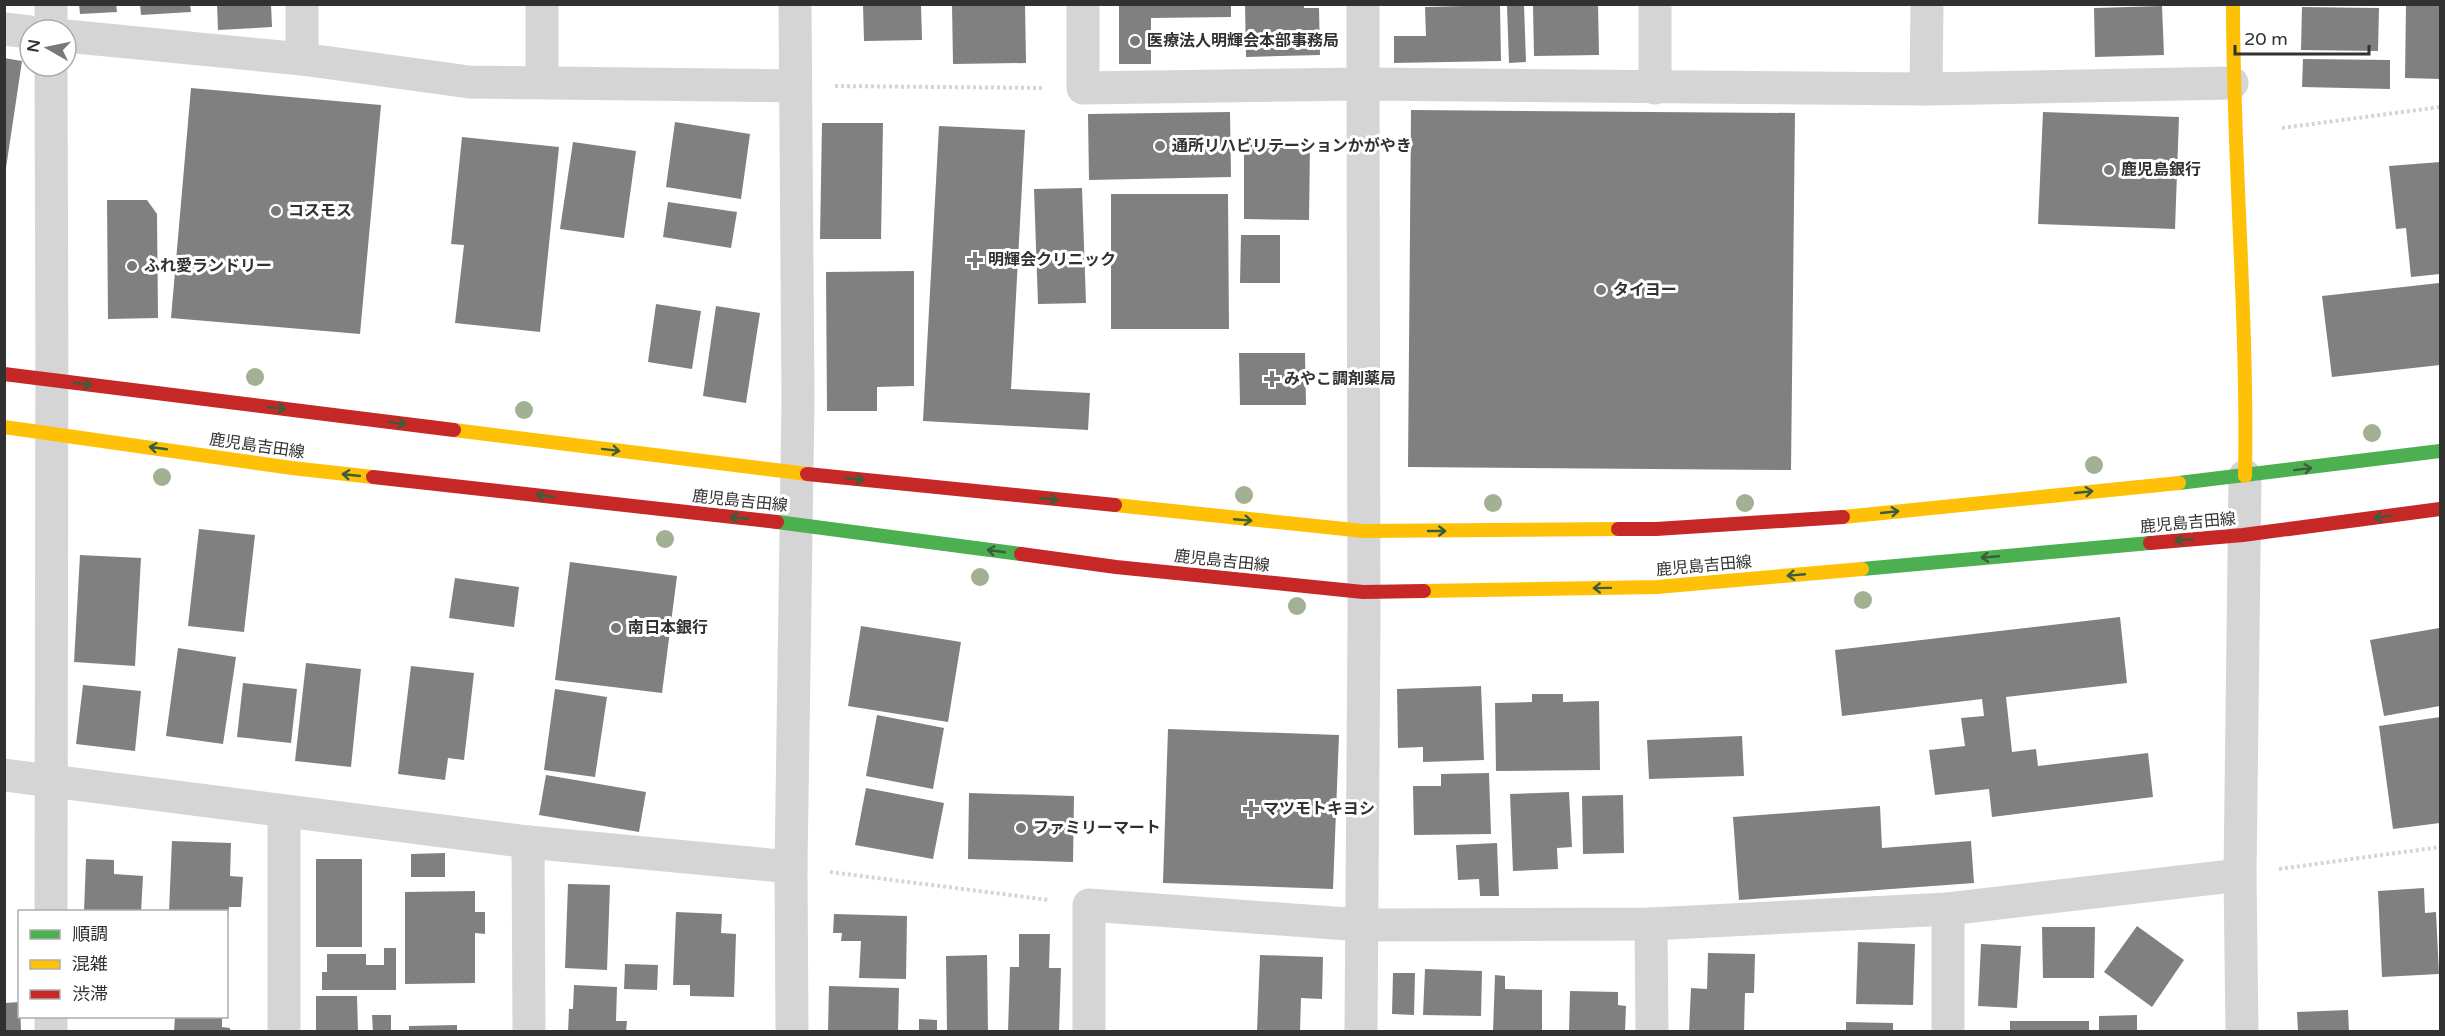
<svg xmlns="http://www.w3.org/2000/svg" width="2445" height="1036" viewBox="0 0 2445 1036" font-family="'Varela Round','Noto Sans JP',sans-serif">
<rect width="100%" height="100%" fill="#fff"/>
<!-- building -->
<g fill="#808080">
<path d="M 79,4 L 116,4 L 117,12 L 80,14 Z"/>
<path d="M 140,4 L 190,4 L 191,12 L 141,15 Z"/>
<path d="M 217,4 L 271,4 L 272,27 L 218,30 Z"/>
<path d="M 863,4 L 921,4 L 922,40 L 864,41 Z"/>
<path d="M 952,4 L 1025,4 L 1026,63 L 953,64 Z"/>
<path d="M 1119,4 L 1231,4 L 1231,17 L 1151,18 L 1151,64 L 1119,64 Z"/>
<path d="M 1245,4 L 1304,4 L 1304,8 L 1319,8 L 1320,55 L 1246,57 Z"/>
<path d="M 2406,4 L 2440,4 L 2440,79 L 2405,78 Z"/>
<path d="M 1500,5 L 1501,61 L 1394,63 L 1394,36 L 1426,36 L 1425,7 Z"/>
<path d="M 1524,5 L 1526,62 L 1509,63 L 1507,6 Z"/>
<path d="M 1598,5 L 1599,55 L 1534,56 L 1533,6 Z"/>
<path d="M 2162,6 L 2164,55 L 2095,57 L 2094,8 Z"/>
<path d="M 2302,7 L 2379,8 L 2378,51 L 2301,50 Z"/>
<path d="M 4,58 L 22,61 L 6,168 L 4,168 Z"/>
<path d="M 2303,59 L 2390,60 L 2390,89 L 2302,87 Z"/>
<path d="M 191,88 L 381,105 L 360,334 L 171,318 Z"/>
<path d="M 1411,110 L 1795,113 L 1791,470 L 1408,467 Z"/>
<path d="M 1230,112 L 1231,177 L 1089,180 L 1088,114 Z"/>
<path d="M 2043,112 L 2179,117 L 2175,229 L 2038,224 Z"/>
<path d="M 675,122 L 750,134 L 741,199 L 666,187 Z"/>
<path d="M 822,123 L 883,123 L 881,239 L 820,239 Z"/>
<path d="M 939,126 L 1025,130 L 1011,389 L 1090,393 L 1088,430 L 923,421 Z"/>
<path d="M 462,137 L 559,147 L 540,332 L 455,323 L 464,245 L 451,244 Z"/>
<path d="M 573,142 L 636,151 L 624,238 L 560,229 Z"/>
<path d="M 1244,143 L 1310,144 L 1309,220 L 1244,219 Z"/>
<path d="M 2440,162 L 2440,274 L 2411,277 L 2406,228 L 2396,229 L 2389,166 Z"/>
<path d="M 1082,188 L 1086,303 L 1038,304 L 1034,189 Z"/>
<path d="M 1111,194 L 1228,194 L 1229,329 L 1111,329 Z"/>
<path d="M 107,200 L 147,200 L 157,214 L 158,318 L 108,319 Z"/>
<path d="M 668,202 L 737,212 L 731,248 L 663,237 Z"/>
<path d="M 1241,235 L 1280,235 L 1280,283 L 1240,283 Z"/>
<path d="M 914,271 L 914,386 L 877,387 L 877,411 L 827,411 L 826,272 Z"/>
<path d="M 2439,283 L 2440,365 L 2332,377 L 2322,296 Z"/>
<path d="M 656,304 L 701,311 L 692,369 L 648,362 Z"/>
<path d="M 716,306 L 760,313 L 746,403 L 703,396 Z"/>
<path d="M 1239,353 L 1305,353 L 1306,405 L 1240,405 Z"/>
<path d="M 199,529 L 255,535 L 244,632 L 188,626 Z"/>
<path d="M 80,555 L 141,558 L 135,666 L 74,662 Z"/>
<path d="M 570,562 L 677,576 L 662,693 L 555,680 Z"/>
<path d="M 455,578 L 519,587 L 514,627 L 449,618 Z"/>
<path d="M 2120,617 L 2127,683 L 2006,697 L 2012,752 L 2036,749 L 2038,766 L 2148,753 L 2153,797 L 1992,817 L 1989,789 L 1935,795 L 1929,750 L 1965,746 L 1961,718 L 1984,716 L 1982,699 L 1842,716 L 1835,650 Z"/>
<path d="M 861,626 L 961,642 L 948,722 L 848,706 Z"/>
<path d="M 2439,628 L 2440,706 L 2384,716 L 2370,640 Z"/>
<path d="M 178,648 L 236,657 L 223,744 L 166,736 Z"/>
<path d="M 306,663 L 361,669 L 351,767 L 295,761 Z"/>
<path d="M 411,666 L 474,673 L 464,760 L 448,758 L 445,780 L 398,774 Z"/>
<path d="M 243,683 L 297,689 L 291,743 L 237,737 Z"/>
<path d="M 83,685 L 141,691 L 135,751 L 76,744 Z"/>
<path d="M 1481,686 L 1484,760 L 1423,762 L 1423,747 L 1398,748 L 1397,689 Z"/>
<path d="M 555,689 L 607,697 L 595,777 L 544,770 Z"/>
<path d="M 1532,694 L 1563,694 L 1563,702 L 1599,701 L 1600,770 L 1496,771 L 1495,703 L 1532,702 Z"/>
<path d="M 877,715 L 944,728 L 933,789 L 866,776 Z"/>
<path d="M 2440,717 L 2440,823 L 2393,829 L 2379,726 Z"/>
<path d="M 1168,729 L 1339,735 L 1333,889 L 1163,883 Z"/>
<path d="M 1742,736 L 1744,776 L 1649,779 L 1647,740 Z"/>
<path d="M 1489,773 L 1491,834 L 1414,835 L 1413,786 L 1441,786 L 1441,774 Z"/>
<path d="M 546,775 L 646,792 L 639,832 L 539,815 Z"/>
<path d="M 866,788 L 944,803 L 933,859 L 855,845 Z"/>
<path d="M 1569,792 L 1572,847 L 1557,848 L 1558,869 L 1513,871 L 1510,794 Z"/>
<path d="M 969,793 L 1074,796 L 1073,862 L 968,859 Z"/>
<path d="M 1623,795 L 1624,853 L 1583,854 L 1582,796 Z"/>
<path d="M 1880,806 L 1882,848 L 1971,841 L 1974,883 L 1739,900 L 1733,817 Z"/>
<path d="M 172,841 L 231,843 L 230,876 L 243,877 L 241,907 L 229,907 L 228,917 L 226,912 L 169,912 Z"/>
<path d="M 1497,843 L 1499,896 L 1480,896 L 1479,879 L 1458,880 L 1456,845 Z"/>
<path d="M 445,853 L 445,877 L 411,877 L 411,854 Z"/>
<path d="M 86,859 L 114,860 L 114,874 L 143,876 L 141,912 L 84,912 Z"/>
<rect x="316" y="859" width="46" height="88"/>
<path d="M 568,884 L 610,885 L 607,970 L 565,968 Z"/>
<path d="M 2424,888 L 2425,913 L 2436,912 L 2439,974 L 2382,977 L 2378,891 Z"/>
<path d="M 475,891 L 475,912 L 485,912 L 485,934 L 475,933 L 475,983 L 405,984 L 405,892 Z"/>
<path d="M 676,912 L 722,914 L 721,933 L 736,934 L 734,997 L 690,996 L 690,985 L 673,985 Z"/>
<path d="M 834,914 L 907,916 L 906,979 L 859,978 L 861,941 L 841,941 L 842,933 L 833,933 Z"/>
<path d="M 2137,926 L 2184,960 L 2152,1007 L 2104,972 Z"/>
<path d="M 2042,927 L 2095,927 L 2094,978 L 2043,978 Z"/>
<path d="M 1019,934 L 1050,934 L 1049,968 L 1061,968 L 1059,1032 L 1008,1032 L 1010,967 L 1019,967 Z"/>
<path d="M 1858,942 L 1915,944 L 1913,1005 L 1856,1004 Z"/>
<path d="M 1981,944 L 2021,946 L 2017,1008 L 1978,1006 Z"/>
<path d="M 384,948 L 396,948 L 396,990 L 322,990 L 322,972 L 327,972 L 327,954 L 366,954 L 366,965 L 384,965 Z"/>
<path d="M 1708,953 L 1755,954 L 1754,993 L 1745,993 L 1744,1032 L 1689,1032 L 1691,988 L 1707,989 Z"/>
<path d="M 987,955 L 988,1032 L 947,1032 L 946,956 Z"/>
<path d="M 1260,955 L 1323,957 L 1322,999 L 1301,998 L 1300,1032 L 1257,1032 Z"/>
<path d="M 625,964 L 658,965 L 657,990 L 624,989 Z"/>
<path d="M 1425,969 L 1482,971 L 1481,1016 L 1423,1015 Z"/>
<path d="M 1393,973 L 1415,973 L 1414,1015 L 1392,1014 Z"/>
<path d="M 1495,975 L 1505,976 L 1505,989 L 1542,990 L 1542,1032 L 1493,1032 Z"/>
<path d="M 574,985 L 617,987 L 616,1021 L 627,1021 L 626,1032 L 568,1032 L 569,1009 L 573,1009 Z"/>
<path d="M 829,986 L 899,988 L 898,1032 L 828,1032 Z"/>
<path d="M 1570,991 L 1618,992 L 1618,1005 L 1626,1006 L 1625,1032 L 1569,1032 Z"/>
<path d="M 316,996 L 357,996 L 358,1032 L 316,1032 Z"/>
<path d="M 20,1002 L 21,1032 L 4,1032 L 4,1003 Z"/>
<path d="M 2348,1010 L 2349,1032 L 2298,1032 L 2297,1012 Z"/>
<path d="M 372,1015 L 391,1015 L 391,1032 L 373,1032 Z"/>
<path d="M 2137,1015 L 2137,1032 L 2099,1032 L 2099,1016 Z"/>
<path d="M 175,1016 L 222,1016 L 222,1027 L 230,1028 L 230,1032 L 174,1032 Z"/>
<path d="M 919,1019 L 937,1020 L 937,1032 L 919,1032 Z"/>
<rect x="2010" y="1021" width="79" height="11"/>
<path d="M 1846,1022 L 1893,1023 L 1893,1032 L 1846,1032 Z"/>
<path d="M 457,1025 L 457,1032 L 409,1032 L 409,1026 Z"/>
</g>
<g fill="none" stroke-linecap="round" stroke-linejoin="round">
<!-- path -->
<g stroke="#d5d5d5" stroke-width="4" stroke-dasharray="3 3" stroke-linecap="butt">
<path d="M 835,86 L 1043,88"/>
<path d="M 2282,128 L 2440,107"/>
<path d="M 2279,869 L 2440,847"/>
<path d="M 830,872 L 1049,900"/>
</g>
<!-- street -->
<g stroke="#d5d5d5" stroke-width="33">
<path d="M 51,4 L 51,30"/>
<path d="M 1083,4 L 1083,88 L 1363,84 L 1363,4"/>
<path d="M 4,29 L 30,32"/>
<path d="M 66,36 L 302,59 L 469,82 L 795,86"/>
<path d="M 302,59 L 302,4"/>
<path d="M 542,82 L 542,4"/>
<path d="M 1655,88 L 1655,4"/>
<path d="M 1926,89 L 1927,4"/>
<path d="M 4,775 L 528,842 L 791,867"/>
<path d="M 284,811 L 284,1032"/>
<path d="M 528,842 L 529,1032"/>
<path d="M 51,912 C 51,630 53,348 51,66"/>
<path d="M 1651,924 L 1652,1032"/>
<path d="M 51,1016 L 51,1032"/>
<path d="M 792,1032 L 791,867 L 798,401 L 795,4"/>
<path d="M 1089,1032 L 1089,905 L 1361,925 L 1651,924 L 1948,909 L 2240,875"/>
<path d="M 1361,1032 L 1364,624 L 1363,84 L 1926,89 L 2232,83"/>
<path d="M 1948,1032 L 1948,909"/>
<path d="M 2242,1032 L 2240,875 L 2245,476"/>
</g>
<!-- fast -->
<g stroke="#4caf50" stroke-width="14">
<path d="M 2179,483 L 2440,451"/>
<path d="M 777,522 L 1021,554"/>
<path d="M 1862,569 L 2150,543"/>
</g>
<!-- slow -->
<g stroke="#ffc107" stroke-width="14">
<path d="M 2233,4 C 2233,161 2248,318 2245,476"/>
<path d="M 4,427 L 292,468 L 373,477"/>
<path d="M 454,430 L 807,474"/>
<path d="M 1115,505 L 1364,531 L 1618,529"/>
<path d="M 1843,517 L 2179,483"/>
<path d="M 1424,591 L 1657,587 L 1862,569"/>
</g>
<!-- jam -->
<g stroke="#c62828" stroke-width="14">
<path d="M 4,374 L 454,430"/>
<path d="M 807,474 L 1115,505"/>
<path d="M 373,477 L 777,522"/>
<path d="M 1618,529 L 1656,529 L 1843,517"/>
<path d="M 2150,543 L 2243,535 L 2440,509"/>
<path d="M 1021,554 L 1116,567 L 1363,592 L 1424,591"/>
</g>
</g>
<!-- trees -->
<g fill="#a2b093">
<circle cx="255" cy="377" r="9"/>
<circle cx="524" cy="410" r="9"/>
<circle cx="2372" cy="433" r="9"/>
<circle cx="2094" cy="465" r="9"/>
<circle cx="162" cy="477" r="9"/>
<circle cx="1244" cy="495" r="9"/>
<circle cx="1493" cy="503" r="9"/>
<circle cx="1745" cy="503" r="9"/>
<circle cx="665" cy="539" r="9"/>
<circle cx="980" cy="577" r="9"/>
<circle cx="1863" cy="600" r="9"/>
<circle cx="1297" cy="606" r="9"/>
</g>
<!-- one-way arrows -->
<defs><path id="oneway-shaft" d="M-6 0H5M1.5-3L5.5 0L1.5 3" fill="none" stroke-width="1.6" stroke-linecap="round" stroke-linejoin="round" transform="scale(1.5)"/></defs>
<g stroke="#3a5d3c">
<use href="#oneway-shaft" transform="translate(83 384) rotate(7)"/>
<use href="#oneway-shaft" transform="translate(277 408) rotate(7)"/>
<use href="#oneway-shaft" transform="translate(397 423) rotate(7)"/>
<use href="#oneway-shaft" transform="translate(158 448) rotate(-172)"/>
<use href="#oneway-shaft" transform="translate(611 450) rotate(7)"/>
<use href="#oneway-shaft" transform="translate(2303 469) rotate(-7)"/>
<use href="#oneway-shaft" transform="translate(351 475) rotate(-174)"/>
<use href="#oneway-shaft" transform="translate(855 479) rotate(6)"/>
<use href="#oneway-shaft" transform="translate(2084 492) rotate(-6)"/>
<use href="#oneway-shaft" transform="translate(545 496) rotate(-174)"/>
<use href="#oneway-shaft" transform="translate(1049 499) rotate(6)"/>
<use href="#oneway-shaft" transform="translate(1890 512) rotate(-6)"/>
<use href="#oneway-shaft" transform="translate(2383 517) rotate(172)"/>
<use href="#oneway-shaft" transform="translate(739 518) rotate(-174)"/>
<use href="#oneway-shaft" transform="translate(1243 520) rotate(5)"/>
<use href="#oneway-shaft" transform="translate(1437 531)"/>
<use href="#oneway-shaft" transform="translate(2184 540) rotate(175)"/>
<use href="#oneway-shaft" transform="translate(996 551) rotate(-172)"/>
<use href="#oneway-shaft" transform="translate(1990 557) rotate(175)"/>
<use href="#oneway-shaft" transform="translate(1796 575) rotate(175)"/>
<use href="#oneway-shaft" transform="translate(1602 588) rotate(179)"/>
</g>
<!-- markers -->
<g fill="#797979" stroke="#fff" stroke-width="2">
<circle cx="1135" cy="41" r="6"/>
<circle cx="1160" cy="146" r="6"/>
<circle cx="2109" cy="170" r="6"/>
<circle cx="276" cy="211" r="6"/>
<path d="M972 251h6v6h6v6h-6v6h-6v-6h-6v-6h6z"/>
<circle cx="132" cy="266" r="6"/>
<circle cx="1601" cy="290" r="6"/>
<path d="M1269 370h6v6h6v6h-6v6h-6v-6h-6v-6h6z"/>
<circle cx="616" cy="628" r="6"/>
<path d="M1248 800h6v6h6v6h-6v6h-6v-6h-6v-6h6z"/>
<circle cx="1021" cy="828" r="6"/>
</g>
<g text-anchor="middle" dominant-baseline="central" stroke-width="6" stroke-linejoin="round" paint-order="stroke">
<!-- poi labels -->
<g font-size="16" font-weight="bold" fill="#313131" stroke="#fff" text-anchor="start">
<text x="1147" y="41">医療法人明輝会本部事務局</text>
<text x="1172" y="146">通所リハビリテーションかがやき</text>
<text x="2121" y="170">鹿児島銀行</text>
<text x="288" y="211">コスモス</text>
<text x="988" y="260">明輝会クリニック</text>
<text x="144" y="266">ふれ愛ランドリー</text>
<text x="1613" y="290">タイヨー</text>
<text x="1284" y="379">みやこ調剤薬局</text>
<text x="628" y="628">南日本銀行</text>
<text x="1263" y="809">マツモトキヨシ</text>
<text x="1033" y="828">ファミリーマート</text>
</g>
<!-- street labels -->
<g font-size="16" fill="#313131" stroke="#fff">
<text transform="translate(257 446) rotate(8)">鹿児島吉田線</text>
<text transform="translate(740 501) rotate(6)">鹿児島吉田線</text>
<text transform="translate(2188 523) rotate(-5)">鹿児島吉田線</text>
<text transform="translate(1222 561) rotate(6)">鹿児島吉田線</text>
<text transform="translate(1704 566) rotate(-5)">鹿児島吉田線</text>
</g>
</g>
<!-- border -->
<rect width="2445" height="1036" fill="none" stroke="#313131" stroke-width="12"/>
<!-- legend -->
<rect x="18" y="910" width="210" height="108" fill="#ffffff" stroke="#adadad" stroke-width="1.5"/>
<rect x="30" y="930" width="30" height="9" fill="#4caf50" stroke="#adadad" stroke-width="1.5"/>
<text x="72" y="940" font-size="18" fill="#313131">順調</text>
<rect x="30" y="960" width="30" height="9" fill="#ffc107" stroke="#adadad" stroke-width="1.5"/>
<text x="72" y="970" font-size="18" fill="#313131">混雑</text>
<rect x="30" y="990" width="30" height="9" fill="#c62828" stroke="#adadad" stroke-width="1.5"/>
<text x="72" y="1000" font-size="18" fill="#313131">渋滞</text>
<!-- north arrow -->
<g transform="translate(48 48) rotate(279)"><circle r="28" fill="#ffffff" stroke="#adadad" stroke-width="1.5"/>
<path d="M0-4.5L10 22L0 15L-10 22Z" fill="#797979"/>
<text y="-9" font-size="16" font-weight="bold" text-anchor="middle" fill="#313131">N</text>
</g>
<!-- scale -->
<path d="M2235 45v9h134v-9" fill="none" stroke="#313131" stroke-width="3"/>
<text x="2244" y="45" font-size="18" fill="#313131" stroke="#ffffff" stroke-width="4.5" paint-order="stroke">20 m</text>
</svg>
